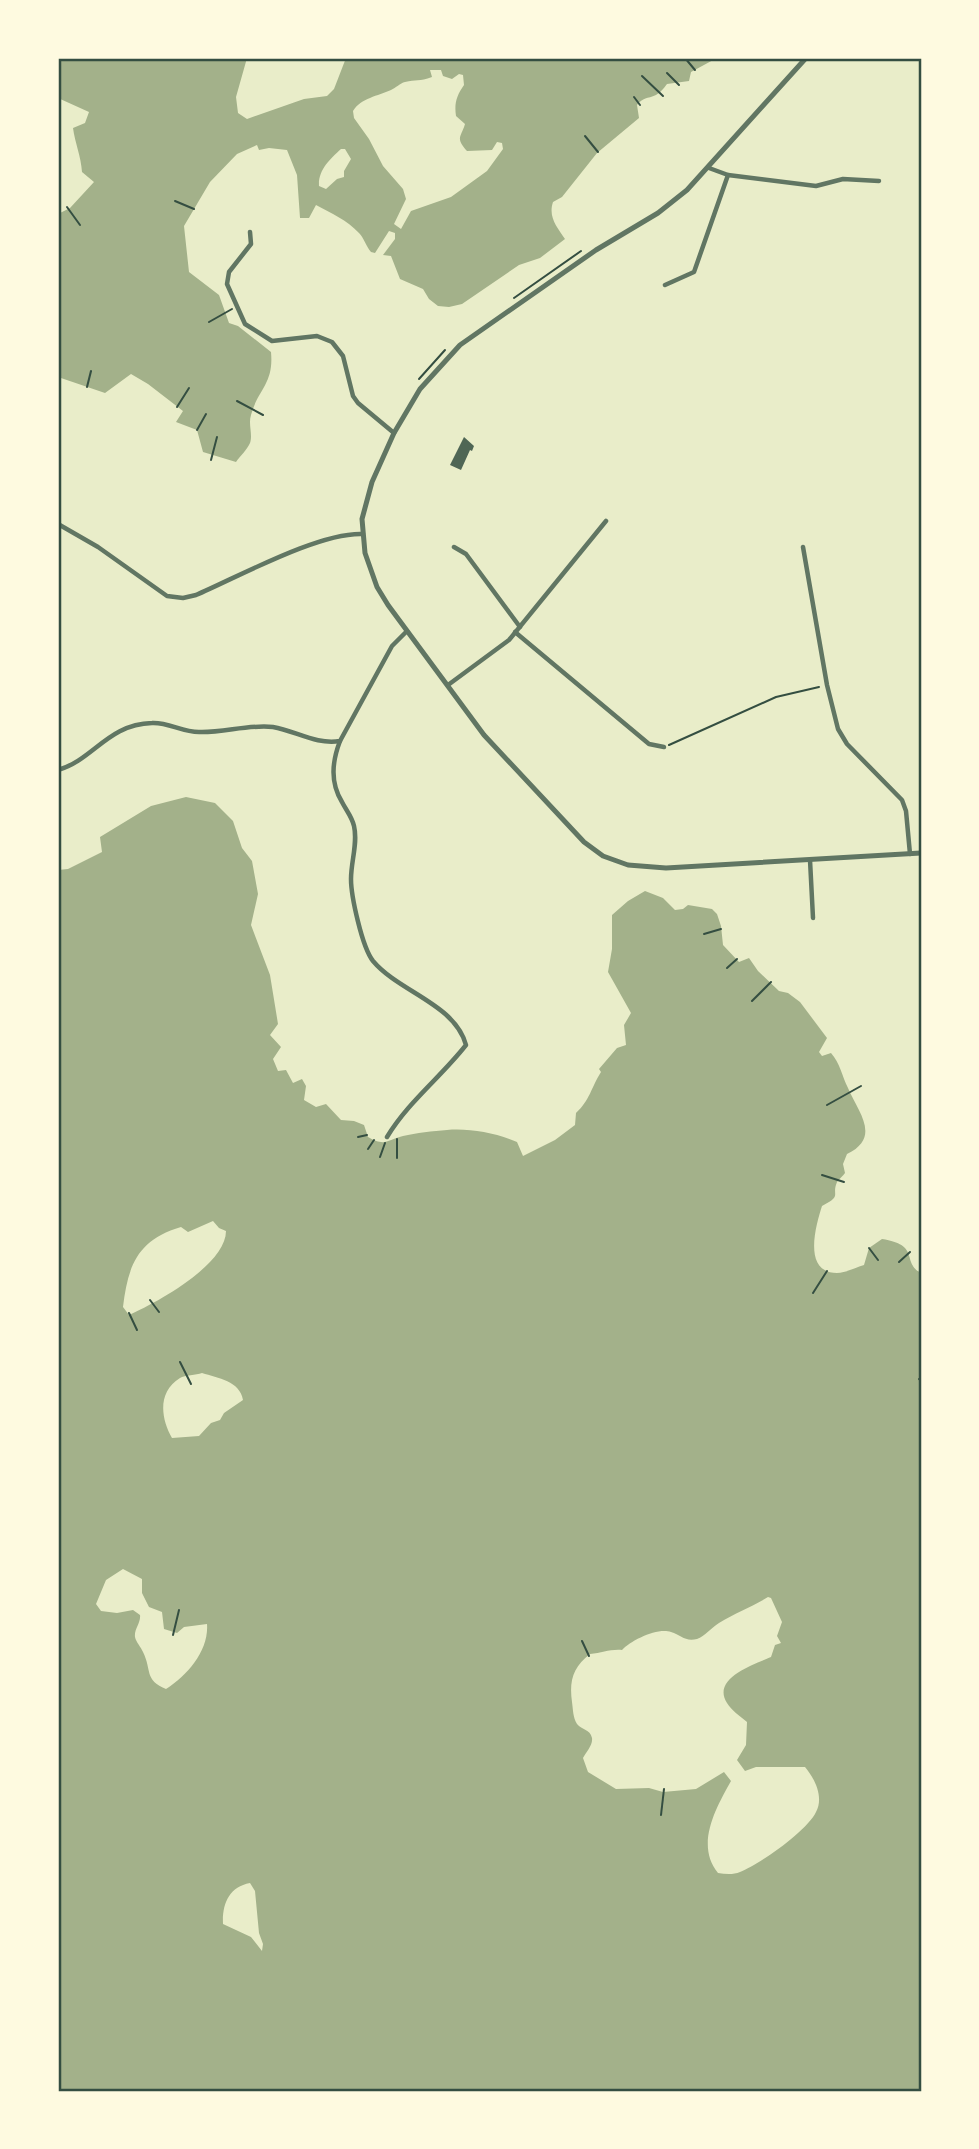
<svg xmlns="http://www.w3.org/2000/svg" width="979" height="2149" viewBox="0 0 979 2149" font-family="'DM Sans',sans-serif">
<rect width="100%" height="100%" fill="#e9edc9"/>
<!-- water -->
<g fill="#a3b18a" fill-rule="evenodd">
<path d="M 58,58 L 247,58 L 236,97 L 238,113 L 247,119 L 304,99 L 327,96 L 334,89 L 346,58 L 715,59 L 691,72 L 689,81 L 667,84 C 664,88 660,93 656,95 C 647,99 643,97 637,105 L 639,118 L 597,153 L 562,197 L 553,202 C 548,217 557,227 565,239 L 540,258 L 519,265 L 462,304 L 449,307 L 438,306 L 429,299 L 423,289 L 400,279 L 391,256 L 383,255 L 395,239 L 395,233 L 389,231 L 375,253 L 371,252 C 366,246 364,238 359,233 C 347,220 331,213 316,205 L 309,218 L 300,218 L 297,175 L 287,150 L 269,148 L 259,150 L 257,145 L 237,154 L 210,182 L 184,226 L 189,272 L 219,295 L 229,323 L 238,326 L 271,352 C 274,384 258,389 251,415 C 248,424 253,435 250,443 C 247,450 240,456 236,462 L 203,452 L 197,430 L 176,422 L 183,411 L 148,384 L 131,374 L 105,393 L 58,377 L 58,214 L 70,208 L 94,182 L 82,172 C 81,156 75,143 73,128 L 85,123 L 89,112 L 58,98 ZM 430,70 L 441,70 L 443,76 L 452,79 L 459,74 L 463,75 L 464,85 C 457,95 454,103 456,116 L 465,124 C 461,138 455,137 467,151 L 492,150 L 497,142 L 502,143 L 503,149 L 487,171 L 451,197 L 411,211 L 401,229 L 394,224 L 406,199 L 403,189 L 383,166 L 369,139 L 354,118 L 353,111 C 361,98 378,96 391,90 C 396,88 400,83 405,82 C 416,79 419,82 432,77 ZM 341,149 L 345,149 L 351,159 L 344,171 L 344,177 L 337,179 L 326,189 L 319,186 C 318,170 330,159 341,149 Z"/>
<path d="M 186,797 L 215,803 L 233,821 L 242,848 L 252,861 L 258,894 L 251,925 L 270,975 L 278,1024 L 270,1035 L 281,1047 L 273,1059 L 278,1071 L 286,1070 L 293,1083 L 302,1079 L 306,1086 L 304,1100 L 316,1107 L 326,1104 L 341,1120 L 354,1121 L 364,1125 L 368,1137 C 385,1147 387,1140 403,1136 C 416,1133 433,1131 447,1130 C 469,1128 496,1133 517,1142 L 523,1156 L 555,1140 L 575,1125 L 576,1113 C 590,1100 591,1088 601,1072 L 599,1069 L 617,1048 L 626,1045 L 624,1025 L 631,1013 L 608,972 L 612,949 L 612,915 L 628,901 L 645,891 L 663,898 L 675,910 L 683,909 L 688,905 L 712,909 L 717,914 L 721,926 L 723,945 L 739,962 L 749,958 L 758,971 L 779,991 L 788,993 L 800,1002 L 827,1038 L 819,1052 L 822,1056 L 831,1053 C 840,1063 842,1076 848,1088 C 858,1112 882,1137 847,1154 L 843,1164 L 845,1173 C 843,1176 839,1179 837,1182 C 831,1196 843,1195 822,1206 C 816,1225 802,1273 837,1273 C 846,1273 856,1267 864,1265 L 869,1248 L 882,1239 C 921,1245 901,1262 921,1273 L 921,2091 L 58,2091 L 58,870 L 68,869 L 102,852 L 100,837 L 151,806 ZM 213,1221 L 219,1228 L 226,1231 C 226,1265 156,1303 129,1315 L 123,1307 C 128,1266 137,1240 181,1227 L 188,1232 ZM 202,1373 C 218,1378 240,1381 243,1400 L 224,1413 L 220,1420 L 211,1423 L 199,1436 L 172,1438 C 161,1419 157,1392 180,1378 C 185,1375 196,1375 202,1373 ZM 123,1569 L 142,1579 L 142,1593 L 149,1607 L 162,1612 L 164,1629 L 177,1633 L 184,1627 L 207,1624 C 209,1650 188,1675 166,1689 C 144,1680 152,1670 143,1652 C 141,1647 136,1642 135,1637 C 134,1629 141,1623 140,1615 L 133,1610 L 117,1613 L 101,1611 L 96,1604 L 106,1580 ZM 768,1597 L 771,1598 L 782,1622 L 777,1636 L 781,1643 L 775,1645 L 771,1657 C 755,1664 711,1678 727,1703 C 731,1710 740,1716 747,1722 L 746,1745 L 737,1760 L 745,1771 L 756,1767 L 805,1767 C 815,1779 824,1797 816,1812 C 807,1831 760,1864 740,1872 C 733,1875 725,1874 718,1873 C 695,1845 716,1808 731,1781 L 724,1772 L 696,1789 L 663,1792 L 649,1788 L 616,1789 L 588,1772 L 583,1758 C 586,1752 593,1745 592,1738 C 590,1729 582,1730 577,1724 C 573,1718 573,1709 572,1702 C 569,1681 573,1667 590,1654 C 602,1653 610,1649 622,1650 C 631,1640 658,1627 671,1632 C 681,1635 685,1642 697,1639 C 705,1636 711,1628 719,1623 C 735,1613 752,1607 768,1597 ZM 250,1883 L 255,1891 L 259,1933 L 263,1944 L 262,1951 L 251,1937 L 223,1924 C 222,1904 229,1887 250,1883 Z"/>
</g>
<!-- building -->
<path fill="#4f6655" d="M 464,437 L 474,446 L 472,451 L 470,450 L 461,470 L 450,465 Z"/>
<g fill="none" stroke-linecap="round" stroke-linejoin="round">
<!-- path -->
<g stroke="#344e41" stroke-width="2">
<path d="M 685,58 L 695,70"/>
<path d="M 719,58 L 720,59"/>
<path d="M 667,73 L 679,85"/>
<path d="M 642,76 L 663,96"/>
<path d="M 634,97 L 640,105"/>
<path d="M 585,136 L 598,152"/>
<path d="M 175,201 L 194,209"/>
<path d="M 67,207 L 80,225"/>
<path d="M 514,298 L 581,251"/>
<path d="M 209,322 L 232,309"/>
<path d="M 419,379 L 445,350"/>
<path d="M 87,387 L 91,371"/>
<path d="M 237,401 L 263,415"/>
<path d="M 177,407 L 189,388"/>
<path d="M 197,430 L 206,414"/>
<path d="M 211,460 L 217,437"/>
<path d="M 669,745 L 776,697 L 819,687"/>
<path d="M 704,934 L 721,929"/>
<path d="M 727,968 L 737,959"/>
<path d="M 752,1001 L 771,982"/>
<path d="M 827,1105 L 861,1086"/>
<path d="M 358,1137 L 367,1135"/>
<path d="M 397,1139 L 397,1158"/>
<path d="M 368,1149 L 374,1140"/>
<path d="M 380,1157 L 385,1143"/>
<path d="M 822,1175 L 844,1182"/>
<path d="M 869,1248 L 878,1260"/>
<path d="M 899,1262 L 910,1252"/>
<path d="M 813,1293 L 827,1271"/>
<path d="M 150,1300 L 159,1312"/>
<path d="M 129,1313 L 137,1330"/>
<path d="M 180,1362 L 191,1384"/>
<path d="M 919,1379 L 921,1380"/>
<path d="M 173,1635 L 179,1610"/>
<path d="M 582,1641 L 589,1656"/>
<path d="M 661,1815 L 664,1789"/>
</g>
<!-- minor -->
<g stroke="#617663" stroke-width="4.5">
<path d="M 709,168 L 728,175 L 816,186 L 843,179 L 879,181"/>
<path d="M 250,232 L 251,244 L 229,272 L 227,284 L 245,324 L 272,341 L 317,336 L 332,342 L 343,356 L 353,396 L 358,403 L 394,433"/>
<path d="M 665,285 L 694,272 L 728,175"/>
<path d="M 58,524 L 98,547 L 167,596 L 183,598 L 196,595 C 238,577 319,532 363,534"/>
<path d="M 454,547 L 466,554 L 520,627"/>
<path d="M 803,547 L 827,685 L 838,729 L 847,744 L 902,800 L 906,811 L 910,854"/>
<path d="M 515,632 L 649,744 L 664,747"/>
<path d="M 448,685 L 509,640 L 606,521"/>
<path d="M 340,741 C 332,762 330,782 342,802 C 346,810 352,817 354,826 C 358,843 351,861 351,879 C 351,896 362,947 373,961 C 399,992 455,1004 466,1045 C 441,1077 408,1102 387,1137"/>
<path d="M 58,770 C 93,760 108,724 152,723 C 168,722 182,732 199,732 C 223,733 249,724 273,727 C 296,731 316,745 340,741 L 392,646 L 407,631"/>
<path d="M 810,860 L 813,918"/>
</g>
<!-- tertiary -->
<path stroke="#617663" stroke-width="5" d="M 806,58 L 687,190 L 658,213 L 596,250 L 460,345 L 420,389 L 394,433 L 372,482 L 362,519 L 365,553 L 377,587 L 388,605 L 484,735 L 584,842 L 603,856 L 628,865 L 666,868 L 921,853"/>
</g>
<!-- border -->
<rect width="979" height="2149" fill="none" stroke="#fefae0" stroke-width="119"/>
<rect x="60" y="60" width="860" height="2030" fill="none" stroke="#344e41" stroke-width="2.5"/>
</svg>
